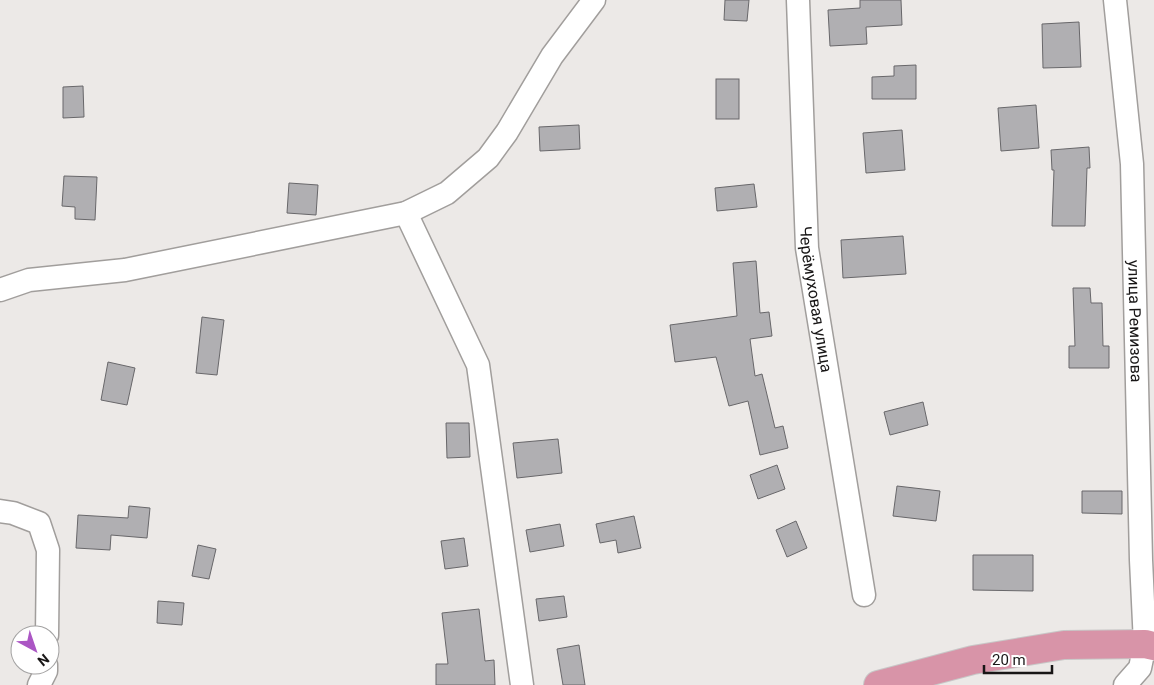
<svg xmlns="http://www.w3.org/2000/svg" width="1154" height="685" viewBox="0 0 1154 685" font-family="Roboto,sans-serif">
<rect width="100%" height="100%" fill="#ece9e7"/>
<!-- building -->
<g fill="#b0afb2" stroke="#68676a">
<path d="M 725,0 L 749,0 L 747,21 L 724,20 Z"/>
<path d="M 860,0 L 901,0 L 902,25 L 866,27 L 867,44 L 830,46 L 828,10 L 860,8 Z"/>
<path d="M 1079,22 L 1081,67 L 1043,68 L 1042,24 Z"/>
<path d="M 916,65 L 916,99 L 872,99 L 872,77 L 894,76 L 894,66 Z"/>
<rect x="716" y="79" width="23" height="40"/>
<path d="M 83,86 L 84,117 L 63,118 L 63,87 Z"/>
<path d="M 1036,105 L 1039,148 L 1001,151 L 998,108 Z"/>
<path d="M 579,125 L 580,149 L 540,151 L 539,127 Z"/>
<path d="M 902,130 L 905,170 L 866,173 L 863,133 Z"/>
<path d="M 1089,147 L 1090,168 L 1087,168 L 1085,226 L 1052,226 L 1054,170 L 1052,170 L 1051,150 Z"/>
<path d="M 64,176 L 97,177 L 95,220 L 75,219 L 75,207 L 62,206 Z"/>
<path d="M 289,183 L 318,185 L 316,215 L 287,213 Z"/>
<path d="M 754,184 L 757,207 L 717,211 L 715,188 Z"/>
<path d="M 903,236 L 906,274 L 843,278 L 841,240 Z"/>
<path d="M 756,261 L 760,313 L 769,312 L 772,336 L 750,339 L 755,376 L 762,374 L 775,428 L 783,426 L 788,448 L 760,455 L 748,401 L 729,406 L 716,357 L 675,362 L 670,325 L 737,316 L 733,263 Z"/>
<path d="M 1073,288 L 1090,288 L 1091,303 L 1102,303 L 1103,346 L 1109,346 L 1109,368 L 1069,368 L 1069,346 L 1075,346 Z"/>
<path d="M 202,317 L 224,320 L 217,375 L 196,373 Z"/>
<path d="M 108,362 L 135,368 L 127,405 L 101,400 Z"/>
<path d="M 923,402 L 928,425 L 890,435 L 884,412 Z"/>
<path d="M 446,423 L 469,423 L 470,457 L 447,458 Z"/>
<path d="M 558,439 L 562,473 L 517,478 L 513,443 Z"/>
<path d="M 777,465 L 785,489 L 758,499 L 750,475 Z"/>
<path d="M 897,486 L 940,491 L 936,521 L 893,516 Z"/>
<path d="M 1082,491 L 1122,491 L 1122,514 L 1082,513 Z"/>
<path d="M 129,506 L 150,508 L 147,538 L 111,535 L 110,550 L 76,548 L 78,515 L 128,518 Z"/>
<path d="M 634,516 L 641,548 L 618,553 L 616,540 L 600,543 L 596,524 Z"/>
<path d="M 796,521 L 807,548 L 787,557 L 776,530 Z"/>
<path d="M 560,524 L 564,546 L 530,552 L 526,530 Z"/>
<path d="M 464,538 L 468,566 L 445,569 L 441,541 Z"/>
<path d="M 198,545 L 216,549 L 209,579 L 192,576 Z"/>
<path d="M 973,555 L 1033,555 L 1033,591 L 973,590 Z"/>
<path d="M 564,596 L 567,617 L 539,621 L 536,599 Z"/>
<path d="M 158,601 L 184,603 L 182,625 L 157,623 Z"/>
<path d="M 479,609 L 485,661 L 494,660 L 495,685 L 436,685 L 436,664 L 448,664 L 442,613 Z"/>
<path d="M 579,645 L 585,685 L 563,685 L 557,649 Z"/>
</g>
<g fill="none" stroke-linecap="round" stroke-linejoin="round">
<defs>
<g id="minor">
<path id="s1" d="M 798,0 L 807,248 L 864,595"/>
<path id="s2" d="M 1115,0 L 1132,164 L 1141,560 L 1145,644 L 1140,668 L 1125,685"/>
<path d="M 406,213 L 478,365 L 522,685"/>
<path d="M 0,290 L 29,280 L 125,270 L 406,213 L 447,193 L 488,158 L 507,132 L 552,56 L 594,0"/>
<path d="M 0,511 L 13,513 L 39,523 L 48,550 L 47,635"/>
<path d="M 39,685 L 46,671 L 46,665"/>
</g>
<path id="trunk" d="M 878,685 L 973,660 L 1064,645 L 1145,644 L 1154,646"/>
</defs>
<!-- minor casing -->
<use href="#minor" stroke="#a19e9c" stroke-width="25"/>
<!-- trunk casing -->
<use href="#trunk" stroke="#c8c7c7" stroke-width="30"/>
<!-- minor -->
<use href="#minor" stroke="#fff" stroke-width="22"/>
<!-- trunk -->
<use href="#trunk" stroke="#d894a8" stroke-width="28"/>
</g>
<g text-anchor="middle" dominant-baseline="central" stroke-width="4" stroke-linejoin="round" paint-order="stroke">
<!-- street labels -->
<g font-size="16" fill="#181616" stroke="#fff">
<text stroke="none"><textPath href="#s1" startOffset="300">Черёмуховая улица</textPath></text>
<text stroke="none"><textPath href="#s2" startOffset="322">улица Ремизова</textPath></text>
</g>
</g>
<!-- north arrow -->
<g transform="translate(35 650) rotate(140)"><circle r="24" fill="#ffffff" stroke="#a3a2a2"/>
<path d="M0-4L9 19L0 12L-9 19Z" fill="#ab56c4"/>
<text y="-8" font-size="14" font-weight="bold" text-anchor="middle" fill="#181616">N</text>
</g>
<!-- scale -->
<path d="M984 665v8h68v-8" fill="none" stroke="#181616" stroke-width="2.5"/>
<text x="992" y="665" font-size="15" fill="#181616" stroke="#ffffff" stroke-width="4" paint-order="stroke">20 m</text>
</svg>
